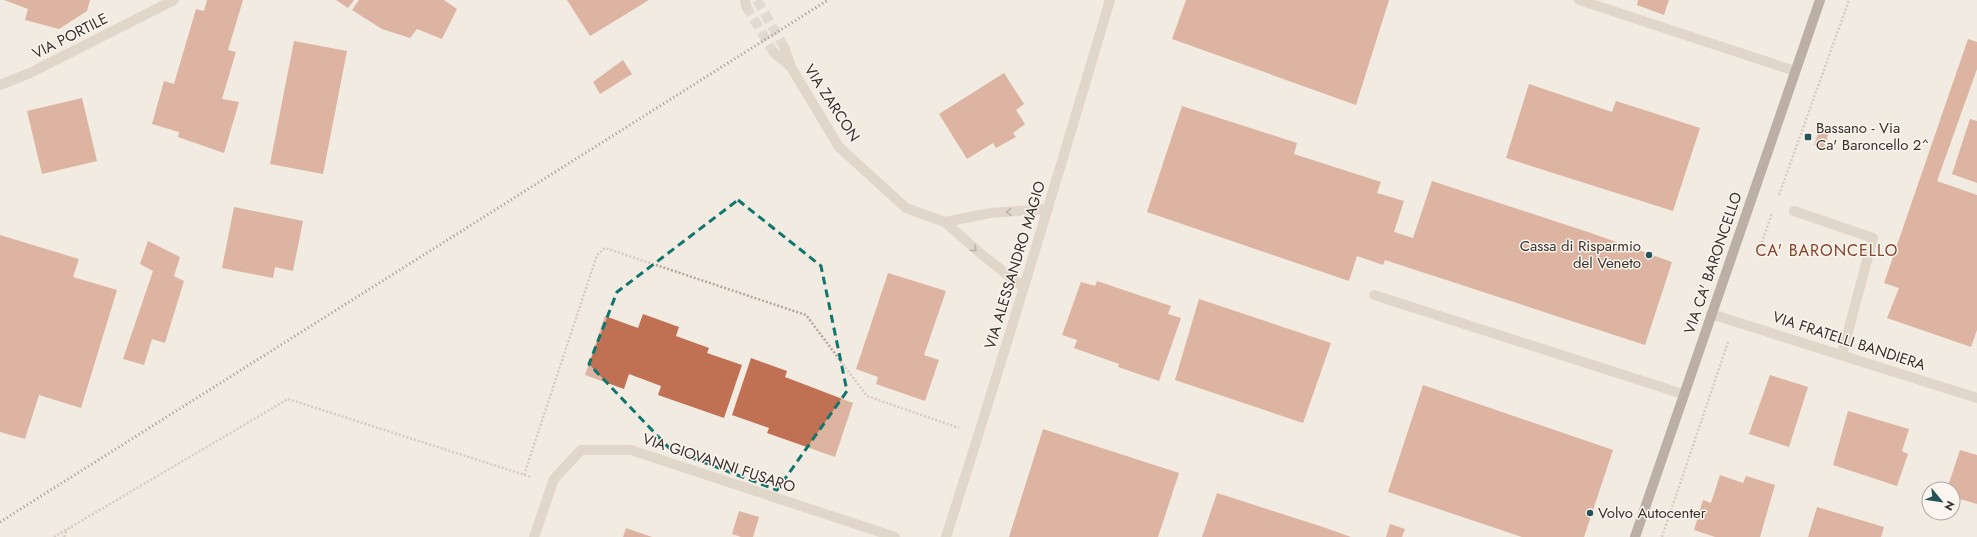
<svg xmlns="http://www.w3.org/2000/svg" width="1977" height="537" viewBox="0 0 1977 537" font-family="Jost,sans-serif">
<rect width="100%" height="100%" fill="#f2ebe2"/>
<!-- building -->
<g fill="#c07153">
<path d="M 4,0 L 90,0 L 87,11 L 59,29 L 25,20 L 28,9 Z"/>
<path d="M 207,0 L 243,0 L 228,50 L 236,52 L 222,99 L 239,102 L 224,153 L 178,137 L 179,132 L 152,124 L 164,81 L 174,84 L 196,9 L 204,11 Z"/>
<path d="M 336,0 L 354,0 L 348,8 Z"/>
<path d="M 359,0 L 444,0 L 457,9 L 442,39 L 417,29 L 410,38 L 382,29 L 352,10 Z"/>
<path d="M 567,0 L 649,0 L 590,36 Z"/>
<path d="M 1186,0 L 1389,0 L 1356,105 L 1172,39 Z"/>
<path d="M 1638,0 L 1669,0 L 1664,15 L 1637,5 Z"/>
<path d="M 1968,39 L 1977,42 L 1977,69 L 1937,181 L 1977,195 L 1977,330 L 1971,347 L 1887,318 L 1899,288 L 1884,283 Z"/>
<path d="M 294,41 L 347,51 L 323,174 L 270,164 Z"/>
<path d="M 623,60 L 632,74 L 600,94 L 593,82 Z"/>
<path d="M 1004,73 L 1024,104 L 1016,110 L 1025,124 L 1013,133 L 1016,137 L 996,148 L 993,143 L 967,159 L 939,114 Z"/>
<path d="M 1529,84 L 1612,112 L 1616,101 L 1700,128 L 1673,211 L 1506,158 Z"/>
<path d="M 82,98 L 97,161 L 42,174 L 27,111 Z"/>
<path d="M 1182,106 L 1297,143 L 1294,154 L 1381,182 L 1377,193 L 1404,201 L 1394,232 L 1413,238 L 1432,181 L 1591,233 L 1672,262 L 1645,345 L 1385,260 L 1383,265 L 1357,256 L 1349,281 L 1147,212 Z"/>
<path d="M 1970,119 L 1977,121 L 1977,183 L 1952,174 Z"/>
<path d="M 1820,129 L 1829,131 L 1824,149 L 1814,145 Z"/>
<path d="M 234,207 L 303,221 L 293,271 L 275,267 L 273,278 L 222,268 Z"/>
<path d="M 0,235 L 79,259 L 73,277 L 117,290 L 81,408 L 39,395 L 25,439 L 0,432 Z"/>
<path d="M 148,241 L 180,257 L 174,276 L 184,281 L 165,343 L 152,339 L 144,365 L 123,359 L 153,271 L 140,264 Z"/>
<path d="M 888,273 L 946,291 L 924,355 L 939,360 L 925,401 L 876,384 L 878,377 L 856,369 Z"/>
<path d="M 1097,281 L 1171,306 L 1168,314 L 1181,318 L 1159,381 L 1118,367 L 1119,364 L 1074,348 L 1077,340 L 1062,335 L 1081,282 L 1095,286 Z"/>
<path d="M 1199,299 L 1331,343 L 1303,423 L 1175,380 Z"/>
<path d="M 643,314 L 679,327 L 676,336 L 709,348 L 707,353 L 742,365 L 724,418 L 658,395 L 661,386 L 629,374 L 624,389 L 585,375 L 605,316 L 638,328 Z"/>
<path d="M 751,358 L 787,371 L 785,377 L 853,403 L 835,457 L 767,433 L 769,428 L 732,415 Z"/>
<path d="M 1770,375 L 1808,387 L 1789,447 L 1749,434 Z"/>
<path d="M 1423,385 L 1613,450 L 1584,537 L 1522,537 L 1388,492 Z"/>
<path d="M 1848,411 L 1909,429 L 1902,451 L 1908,454 L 1897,486 L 1833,465 Z"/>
<path d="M 1043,429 L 1179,473 L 1158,537 L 1009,537 Z"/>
<path d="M 1960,450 L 1977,455 L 1977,504 L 1953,497 L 1953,489 L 1947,489 Z"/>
<path d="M 1720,475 L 1743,483 L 1746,476 L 1775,485 L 1760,537 L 1715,537 L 1694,530 L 1703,500 L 1711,503 Z"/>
<path d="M 1217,493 L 1323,527 L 1351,537 L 1202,537 Z"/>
<path d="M 1817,507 L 1884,527 L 1881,537 L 1808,537 Z"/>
<path d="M 739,511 L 759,517 L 753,537 L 741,537 L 732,534 Z"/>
<path d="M 1390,524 L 1405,529 L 1402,537 L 1386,537 Z"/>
<path d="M 626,528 L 652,537 L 623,537 Z"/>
</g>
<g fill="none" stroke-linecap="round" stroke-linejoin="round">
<!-- minor-tunnel -->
<g stroke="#cdc6be" stroke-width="10" stroke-dasharray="10 5" stroke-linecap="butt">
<path d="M 757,0 L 784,47"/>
<path d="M 746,6 L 774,53"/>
</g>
<!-- path -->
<g stroke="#b6a698" stroke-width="2.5" stroke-dasharray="2 2" stroke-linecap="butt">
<path d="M 1779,195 L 1849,0"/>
<path d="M 1758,254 L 1772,213"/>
<path d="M 524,475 L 597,255 L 605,248 L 806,315 L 867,396 L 959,428"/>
<path d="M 54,537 L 288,399 L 531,477"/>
<path d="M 64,537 L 67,529"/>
<path d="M 1662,537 L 1728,342"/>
</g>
<!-- minor -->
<g stroke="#cabcae" stroke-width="10">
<path d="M 745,0 L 746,6"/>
<path d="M 1579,0 L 1795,71"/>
<path d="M 784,47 L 791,67 L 839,147 L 906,208 L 945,222 L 980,253 L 1023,287"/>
<path d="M 774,53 L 791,67"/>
<path d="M 0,85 L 30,73 L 174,0"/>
<path d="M 1794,211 L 1873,238 L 1842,354"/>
<path d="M 945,222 L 990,213 L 1048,209"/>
<path d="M 1374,295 L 1683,394"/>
<path d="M 1711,314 L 1977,398"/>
<path d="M 534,537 L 554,479 L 581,450 L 631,450 L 895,537"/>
<path d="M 946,537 C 1003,359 1057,179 1110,0"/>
</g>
<!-- major -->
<path stroke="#7a685e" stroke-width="10" d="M 1635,537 L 1820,0"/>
<!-- rail -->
<path stroke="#39302c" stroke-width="3" stroke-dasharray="1 3" stroke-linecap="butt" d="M 0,522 L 828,0"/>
</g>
<!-- one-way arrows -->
<defs><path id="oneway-chevron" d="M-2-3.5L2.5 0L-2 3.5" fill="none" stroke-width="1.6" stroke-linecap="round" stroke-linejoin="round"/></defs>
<g stroke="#7a6f66">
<use href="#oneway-chevron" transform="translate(1009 212) rotate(176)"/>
<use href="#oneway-chevron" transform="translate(974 249) rotate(42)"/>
</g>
<!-- marked area -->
<path d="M0 0H1977V537H0ZM 738,200 L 821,266 L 847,391 L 777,490 L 671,450 L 589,364 L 617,292 Z" fill="#f2ebe2" fill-opacity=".55" fill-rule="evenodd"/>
<path fill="none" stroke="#0f766e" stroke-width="3" stroke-dasharray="8 5" stroke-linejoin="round" d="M 738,200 L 821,266 L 847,391 L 777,490 L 671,450 L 589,364 L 617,292 Z"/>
<!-- markers -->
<g fill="#235459" stroke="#faf5ee" stroke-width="1.5">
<rect x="1804" y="133" width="8" height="8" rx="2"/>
<circle cx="1649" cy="255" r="4"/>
<circle cx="1590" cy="513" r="4"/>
</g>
<g text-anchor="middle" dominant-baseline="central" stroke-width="3" stroke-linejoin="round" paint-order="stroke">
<!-- street labels -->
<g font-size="15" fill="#39302c" stroke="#faf5ee">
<text transform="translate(70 36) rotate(-27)">VIA PORTILE</text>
<text transform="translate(832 103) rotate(57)">VIA ZARCON</text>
<text transform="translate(1713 263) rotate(-71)">VIA CA' BARONCELLO</text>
<text transform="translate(1015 265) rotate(-73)">VIA ALESSANDRO MAGIO</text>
<text transform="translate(1849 341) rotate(18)">VIA FRATELLI BANDIERA</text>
<text transform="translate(719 463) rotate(18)">VIA GIOVANNI FUSARO</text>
</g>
<!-- poi labels -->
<g font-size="15" fill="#39302c" stroke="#faf5ee" text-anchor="start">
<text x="1816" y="128">Bassano - Via<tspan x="1816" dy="17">Ca' Baroncello 2^</tspan></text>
<text x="1641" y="246" text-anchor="end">Cassa di Risparmio<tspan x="1641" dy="17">del Veneto</tspan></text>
<text x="1598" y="513">Volvo Autocenter</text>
</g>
<!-- neighbourhood labels -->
<g font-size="16" letter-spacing="1" fill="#844229" stroke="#faf5ee">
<text x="1827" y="250">CA' BARONCELLO</text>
</g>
</g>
<!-- north arrow -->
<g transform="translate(1941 501) rotate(119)"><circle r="19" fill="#faf5ee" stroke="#ada6a0"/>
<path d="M0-3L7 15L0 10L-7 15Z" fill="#235459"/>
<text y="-6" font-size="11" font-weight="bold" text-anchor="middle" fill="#39302c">N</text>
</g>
</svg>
